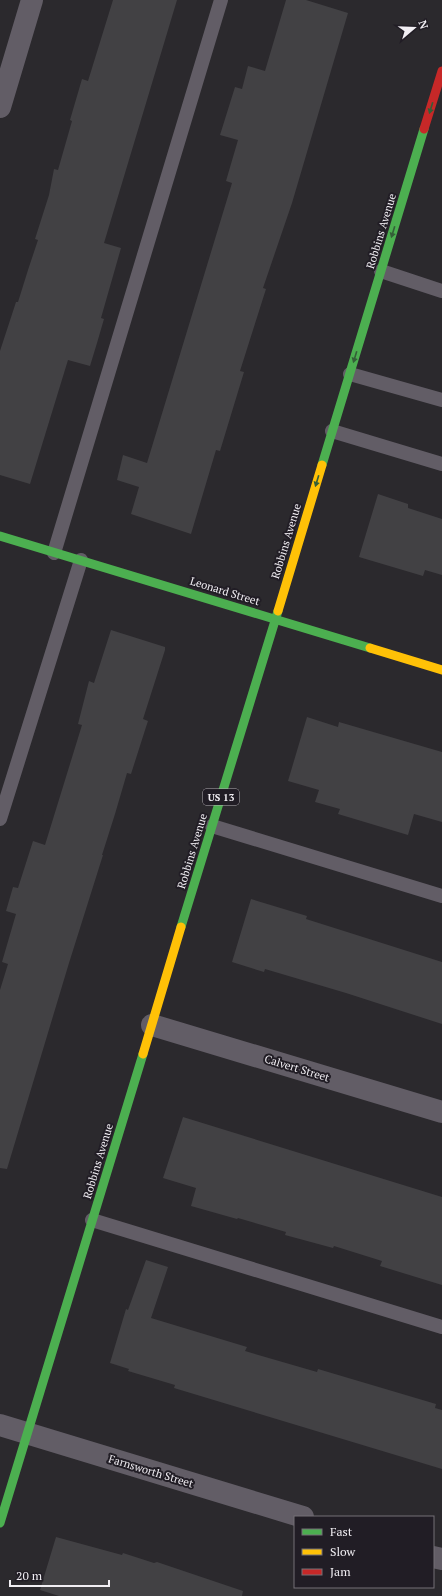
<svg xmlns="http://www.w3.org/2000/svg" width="442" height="1596" viewBox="0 0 442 1596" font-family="'PT Serif',serif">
<rect width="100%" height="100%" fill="#2b292d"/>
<!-- building -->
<g fill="#424144">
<path d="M 113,0 L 177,0 L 104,243 L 121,248 L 101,318 L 104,319 L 97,343 L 90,366 L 68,360 L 30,484 L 0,475 L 0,351 L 16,302 L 18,302 L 28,270 L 38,240 L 35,239 L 49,195 L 54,169 L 58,170 L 72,121 L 70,120 L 82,79 L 88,81 Z"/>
<path d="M 286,0 L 306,0 L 348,13 L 292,203 L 263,288 L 266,289 L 240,371 L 244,372 L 220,451 L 216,450 L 191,534 L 131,514 L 139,487 L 117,480 L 123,455 L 147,463 L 232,183 L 226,181 L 238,140 L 220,135 L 235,87 L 242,89 L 248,66 L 265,71 Z"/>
<path d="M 378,494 L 408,504 L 408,508 L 442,519 L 442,575 L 425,570 L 423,576 L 359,557 Z"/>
<path d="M 111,630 L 165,647 L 165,650 L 143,719 L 148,721 L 146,727 L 131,774 L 127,773 L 115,814 L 102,855 L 103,855 L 69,963 L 7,1169 L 0,1168 L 0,990 L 8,964 L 2,962 L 16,914 L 6,911 L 13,887 L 18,888 L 33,841 L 45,845 L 82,725 L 78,724 L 89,681 L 94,683 Z"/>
<path d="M 307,717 L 338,727 L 339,722 L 442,752 L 442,822 L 414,814 L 408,835 L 338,814 L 340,809 L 315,802 L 319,790 L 288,781 Z"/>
<path d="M 251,899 L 307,916 L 306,919 L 442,962 L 442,1024 L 346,993 L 265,969 L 264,972 L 232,962 Z"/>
<path d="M 183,1117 L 442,1197 L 442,1285 L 380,1266 L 382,1261 L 334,1246 L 333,1248 L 285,1235 L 286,1232 L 238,1218 L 237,1219 L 191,1206 L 196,1188 L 163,1178 Z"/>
<path d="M 146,1260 L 168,1267 L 151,1318 L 247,1347 L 245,1351 L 317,1372 L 318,1369 L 436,1404 L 435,1408 L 442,1410 L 442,1469 L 174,1388 L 175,1385 L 128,1371 L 129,1369 L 110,1363 L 126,1309 L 128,1310 Z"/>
<path d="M 56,1537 L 122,1555 L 123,1553 L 154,1563 L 157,1562 L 243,1591 L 242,1596 L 59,1596 L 40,1590 Z"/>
</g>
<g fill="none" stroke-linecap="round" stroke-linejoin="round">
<!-- lane -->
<g stroke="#625d66" stroke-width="14">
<path d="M 381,271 L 442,291"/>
<path d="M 350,374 L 442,400"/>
<path d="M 332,431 L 442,464"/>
<path d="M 54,553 L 221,0"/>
<path d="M 0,819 L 81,560"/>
<path d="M 212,826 L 442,896"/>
<path d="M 92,1220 L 442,1327"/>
</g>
<!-- street -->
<g stroke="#625d66" stroke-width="22">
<path d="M 0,107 L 32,0"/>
<path d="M 152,1025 L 442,1112"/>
<path d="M 0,1425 L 303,1517"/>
<path d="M 433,1557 L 442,1559"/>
</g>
<!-- fast -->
<g stroke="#4caf50" stroke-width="9">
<path d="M 322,465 L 424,129"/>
<path d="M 0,536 L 370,648"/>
<path d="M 181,927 L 278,611"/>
<path d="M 0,1523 L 143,1054"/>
</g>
<!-- slow -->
<g stroke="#ffc107" stroke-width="9">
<path d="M 278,611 L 322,465"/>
<path d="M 370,648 L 442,670"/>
<path d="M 143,1054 L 181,927"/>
</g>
<!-- jam -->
<path stroke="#c62828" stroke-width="9" d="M 424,129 L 442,71"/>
</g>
<!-- one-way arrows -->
<defs><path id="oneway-solid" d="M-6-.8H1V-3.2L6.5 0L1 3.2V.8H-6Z"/></defs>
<g fill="#345f38">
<use href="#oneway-solid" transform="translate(431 108) rotate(107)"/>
<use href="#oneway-solid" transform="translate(393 232) rotate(107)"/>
<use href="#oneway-solid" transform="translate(355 357) rotate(107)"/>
<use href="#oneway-solid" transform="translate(317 481) rotate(107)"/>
</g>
<g text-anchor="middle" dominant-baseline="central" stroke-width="4" stroke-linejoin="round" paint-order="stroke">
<!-- shield labels -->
<rect fill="#211d25" stroke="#b3afb5" stroke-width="1" x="203" y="789" width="36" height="16" rx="3"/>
<g font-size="10" font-weight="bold" fill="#f1eef3">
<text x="221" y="797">US 13</text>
</g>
<!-- street labels -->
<g font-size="11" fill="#f1eef3" stroke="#211d25">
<text transform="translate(381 231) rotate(-73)">Robbins Avenue</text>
<text transform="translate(286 541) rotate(-73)">Robbins Avenue</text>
<text transform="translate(225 591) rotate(17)">Leonard Street</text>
<text transform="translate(192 851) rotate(-73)">Robbins Avenue</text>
<text transform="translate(297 1068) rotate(17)">Calvert Street</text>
<text transform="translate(98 1161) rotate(-73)">Robbins Avenue</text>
<text transform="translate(151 1471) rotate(17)">Farnsworth Street</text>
</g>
</g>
<!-- legend -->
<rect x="294" y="1516" width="140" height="72" fill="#211d25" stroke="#747177"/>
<rect x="302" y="1529" width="20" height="6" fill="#4caf50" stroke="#747177"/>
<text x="330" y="1536" font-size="12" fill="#f1eef3">Fast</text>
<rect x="302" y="1549" width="20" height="6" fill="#ffc107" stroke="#747177"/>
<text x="330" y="1556" font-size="12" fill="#f1eef3">Slow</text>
<rect x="302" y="1569" width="20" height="6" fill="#c62828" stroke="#747177"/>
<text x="330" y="1576" font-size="12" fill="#f1eef3">Jam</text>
<!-- north arrow -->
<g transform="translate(414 28) rotate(71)" stroke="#211d25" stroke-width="3" paint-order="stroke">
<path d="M0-3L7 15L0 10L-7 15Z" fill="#f1eef3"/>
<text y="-6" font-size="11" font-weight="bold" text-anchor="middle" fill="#f1eef3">N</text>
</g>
<!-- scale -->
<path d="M10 1580v6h99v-6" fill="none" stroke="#f1eef3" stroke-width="2"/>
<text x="16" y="1580" font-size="12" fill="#f1eef3" stroke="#211d25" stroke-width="3" paint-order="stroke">20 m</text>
</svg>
